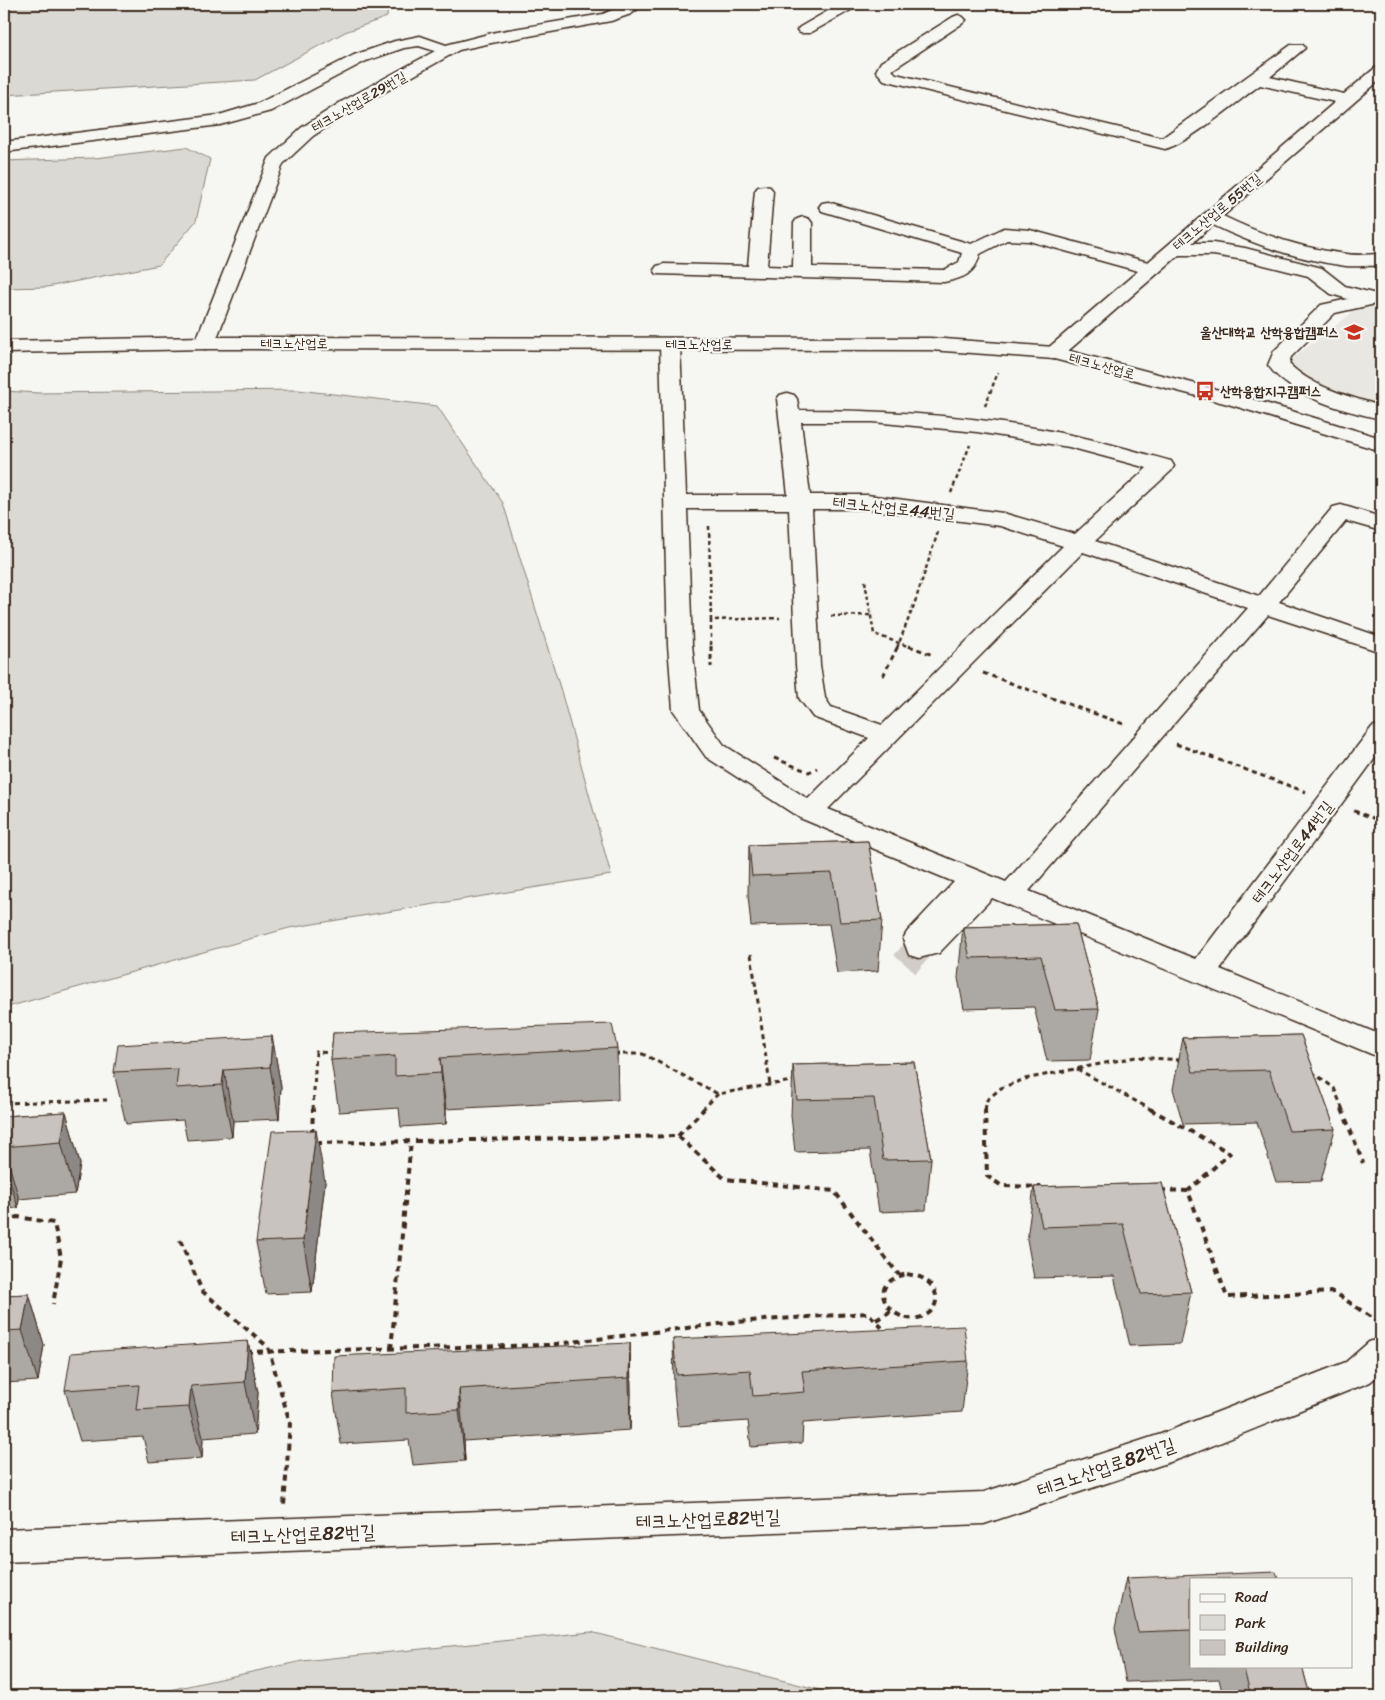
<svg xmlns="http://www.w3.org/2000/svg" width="1385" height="1700" viewBox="0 0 1385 1700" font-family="Sriracha,'Poor Story',sans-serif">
<rect width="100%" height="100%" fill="#f6f6f2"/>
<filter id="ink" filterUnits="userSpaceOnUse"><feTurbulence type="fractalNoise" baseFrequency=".02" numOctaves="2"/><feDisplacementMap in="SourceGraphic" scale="10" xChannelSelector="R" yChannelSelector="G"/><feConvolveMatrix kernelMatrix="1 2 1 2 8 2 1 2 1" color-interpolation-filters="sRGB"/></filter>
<g filter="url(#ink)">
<!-- built -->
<path fill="#e8e7e2" d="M 1381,300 L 1381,410 L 1321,392 L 1289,368 L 1292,359 L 1362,305 Z"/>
<!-- green -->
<g fill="#dad9d3" stroke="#8a8278">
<path d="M 4,4 L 388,4 L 387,17 L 345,32 L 255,80 L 4,95 Z"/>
<path d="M 186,147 L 210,159 L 196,221 L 159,265 L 47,287 L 4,288 L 4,161 L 95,158 Z"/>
<path d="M 298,390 L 437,406 L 503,503 L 561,691 L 611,875 L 289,928 L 4,1008 L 4,391 L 39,393 Z"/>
<path d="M 591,1632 L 844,1696 L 142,1696 L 302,1661 Z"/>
</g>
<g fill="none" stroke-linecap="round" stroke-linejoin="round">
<!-- minor-tunnel -->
<path stroke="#d1cdc8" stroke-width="28" stroke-dasharray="28 14" stroke-linecap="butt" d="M 905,964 L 919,948"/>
<defs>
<g id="minor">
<path d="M 626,4 L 644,4 L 631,14 L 611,21 L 496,42 L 459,50 L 353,110 L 313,136 L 283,164 L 215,343 L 212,347 L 205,349 L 198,347 L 195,343 L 269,158 L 301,128 L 341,102 L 435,51 L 419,46 L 404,48 L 366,61 L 271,111 L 220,125 L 4,152 L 4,142 L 219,115 L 259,103 L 354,55 L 395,41 L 420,36 L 446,45 L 496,32 L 603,14 Z"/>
<path d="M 840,4 L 859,4 L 856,7 L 810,33 L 800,33 L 797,30 L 800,27 Z"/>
<path d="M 958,15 L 963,17 L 966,20 L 963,23 L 892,70 L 896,74 L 1162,138 L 1291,45 L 1303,45 L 1305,48 L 1270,77 L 1344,94 L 1375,68 L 1381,66 L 1381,79 L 1223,216 C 1262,235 1304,249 1346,254 C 1358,256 1370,254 1381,254 L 1381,266 C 1370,265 1358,267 1346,266 C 1301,260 1254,245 1213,225 L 1192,243 L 1213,243 L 1245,248 L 1322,268 L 1345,286 L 1380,295 L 1380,303 L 1335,313 L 1291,357 L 1289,364 C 1314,388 1348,396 1381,406 L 1381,419 C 1345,411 1290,397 1268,365 L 1274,351 L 1321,305 L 1348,299 L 1331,294 L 1308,276 L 1244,260 L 1213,255 L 1179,255 L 1061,357 L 1054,359 L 1047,357 L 1044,353 L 1047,349 L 1138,271 L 1029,241 L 1007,240 L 980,254 C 975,274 964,278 944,282 L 657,274 L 654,270 L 657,266 L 664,264 L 748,266 L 755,191 L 758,187 L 764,186 L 770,187 L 773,191 L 767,266 L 793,267 L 794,223 L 797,219 L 803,217 L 809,219 L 812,223 L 812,267 L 944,270 L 959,262 L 962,253 L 822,211 L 819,207 L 822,203 L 828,202 L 971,244 L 1004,228 L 1030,230 L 1148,262 L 1335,102 L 1260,85 C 1239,100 1187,144 1165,149 L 884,80 L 876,71 L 881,62 L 953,17 Z"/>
<path d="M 670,338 L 677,340 L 680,344 L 686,495 L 788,495 L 777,399 L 780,395 L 787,393 L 794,395 L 797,399 L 799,410 C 890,410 982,416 1071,435 C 1105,442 1138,452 1171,461 L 1174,466 L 1171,471 L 1095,541 L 1259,596 L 1333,507 L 1341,505 L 1381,517 L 1381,531 L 1346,521 L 1279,602 L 1381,637 L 1381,652 L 1268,615 L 1029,891 L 1196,959 L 1372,727 L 1381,724 L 1381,750 L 1220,969 L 1381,1035 L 1381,1058 L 992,898 L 939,953 L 919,958 L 909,955 L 903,939 L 907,932 L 954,882 L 800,818 L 706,757 L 673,710 L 668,645 L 660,344 L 663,340 ZM 801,422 L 873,422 L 977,432 L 1069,447 L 1147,468 L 1075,534 L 1003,513 L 867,495 L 810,495 ZM 687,509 L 789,509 L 796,665 L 799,698 L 813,717 L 869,738 L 808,799 L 724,745 L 699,710 L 692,645 ZM 812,509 L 867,509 L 1000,526 L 1063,546 L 882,725 L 831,707 L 825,698 L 820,665 ZM 1083,552 L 1248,608 L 1006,882 L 828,809 Z"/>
<path d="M 1381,1338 L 1381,1373 L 1370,1382 L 1182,1458 L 984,1524 L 4,1562 L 4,1529 L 984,1492 L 1161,1434 L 1346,1362 L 1369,1342 Z"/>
</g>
<path id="major" d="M 205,337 L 930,338 L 1054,347 L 1242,396 L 1381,438 L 1381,451 L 1228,404 L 1054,359 L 930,350 L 205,349 L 4,353 L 4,341 Z"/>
</defs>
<!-- minor casing -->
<use href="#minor" stroke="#3b2a1e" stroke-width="3"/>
<!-- major casing -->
<use href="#major" stroke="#3b2a1e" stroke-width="3"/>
<!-- path-far2 -->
<g stroke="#3b2a1e" stroke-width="2.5" stroke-dasharray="4 3" stroke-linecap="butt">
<path d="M 985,406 L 998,372"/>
<path d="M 951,493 L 970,445"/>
<path d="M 709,526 L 711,620 L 780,618"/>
<path d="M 865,581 L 874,634 L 913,648"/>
<path d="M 831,616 L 871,615"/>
<path d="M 711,620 L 711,648"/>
<path d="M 897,648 L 914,605 L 938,532"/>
</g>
<!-- path-far1 -->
<g stroke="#3b2a1e" stroke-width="3" stroke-dasharray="5 4" stroke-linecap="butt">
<path d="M 711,646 L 711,667"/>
<path d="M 909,646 L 933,655"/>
<path d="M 983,673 L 1126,725"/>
<path d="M 883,676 L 898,646"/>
<path d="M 1176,744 L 1306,792"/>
<path d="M 774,758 L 809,772 L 817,768"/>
<path d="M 1354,811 L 1381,821"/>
<path d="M 751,954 L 770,1085"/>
<path d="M 614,1054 L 643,1054 L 718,1094 L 797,1080"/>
<path d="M 1077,1069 L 1152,1110"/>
<path d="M 1312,1072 L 1334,1088 L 1343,1110"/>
<path d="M 4,1103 L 107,1100"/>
<path d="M 313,1110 L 316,1052 L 336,1053"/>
<path d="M 702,1110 L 718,1094"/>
<path d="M 985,1110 L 987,1100 L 1001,1088 L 1025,1079 L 1136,1057 L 1181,1060"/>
</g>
<!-- path -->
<g stroke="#3b2a1e" stroke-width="4" stroke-dasharray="6 5" stroke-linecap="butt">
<path d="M 985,1109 L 987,1176 L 1002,1186 L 1042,1187"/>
<path d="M 1150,1109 L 1230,1153 L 1188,1191"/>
<path d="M 1342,1109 L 1363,1163"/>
<path d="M 312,1134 L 313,1109"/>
<path d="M 678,1136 L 704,1109"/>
<path d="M 316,1143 L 678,1136 L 725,1179 L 834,1191 L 899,1275"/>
<path d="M 1160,1190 L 1188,1191 L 1227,1297 L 1334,1292 L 1381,1324"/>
<path d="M 4,1219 L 18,1217 L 54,1223 L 61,1258 L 53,1304"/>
<path d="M 180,1240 L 202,1291 L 268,1347 L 290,1423 L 284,1505"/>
<path d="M 907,1274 C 912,1275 918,1276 922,1278 C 936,1285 942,1302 929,1313 C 900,1335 855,1285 907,1274 Z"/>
<path d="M 876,1320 L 891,1311"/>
<path d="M 391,1349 L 411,1141"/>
<path d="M 246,1352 L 548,1345 L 735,1322 L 868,1313 L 887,1333"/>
</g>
<!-- minor -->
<use href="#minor" fill="#f6f6f2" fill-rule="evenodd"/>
<!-- major -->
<use href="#major" fill="#f6f6f2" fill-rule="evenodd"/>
</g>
<!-- wall -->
<g fill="#aca8a3" stroke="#3b2a1e">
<path d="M 868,841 L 882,920 L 878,971 L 837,973 L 829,924 L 751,926 L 748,895 L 749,845 Z"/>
<path d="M 1076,924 L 1099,1009 L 1090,1060 L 1047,1061 L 1034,1007 L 964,1009 L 958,978 L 963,927 Z"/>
<path d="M 333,1033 L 617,1048 L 618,1100 L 446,1109 L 446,1124 L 401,1127 L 399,1108 L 339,1112 L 331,1060 Z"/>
<path d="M 1301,1035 L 1335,1129 L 1321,1181 L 1276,1182 L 1257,1122 L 1183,1124 L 1173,1089 L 1183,1038 Z"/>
<path d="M 272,1036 L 281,1087 L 279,1119 L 233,1121 L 232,1137 L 187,1140 L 183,1120 L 126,1124 L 114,1072 Z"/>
<path d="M 914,1062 L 931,1159 L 926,1210 L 879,1212 L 870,1150 L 795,1152 L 791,1116 L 793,1065 Z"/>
<path d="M 66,1112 L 80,1164 L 75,1194 L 19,1199 L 18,1208 L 4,1209 L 4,1116 Z"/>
<path d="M 325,1182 L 312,1292 L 266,1294 L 256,1242 Z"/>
<path d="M 1162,1183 L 1191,1292 L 1180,1344 L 1130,1346 L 1114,1276 L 1034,1278 L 1027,1239 L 1034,1187 Z"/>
<path d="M 29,1294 L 44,1345 L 38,1381 L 4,1383 L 4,1295 Z"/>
<path d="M 673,1339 L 968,1361 L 962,1412 L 803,1423 L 802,1443 L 751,1447 L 748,1421 L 678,1426 L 674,1390 Z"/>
<path d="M 248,1341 L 258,1393 L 255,1434 L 203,1438 L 202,1458 L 149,1462 L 143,1437 L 80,1441 L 65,1390 Z"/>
<path d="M 630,1343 L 631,1394 L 630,1430 L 464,1441 L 465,1461 L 413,1465 L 409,1440 L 341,1444 L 333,1393 Z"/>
<path d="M 1126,1578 L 1191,1579 L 1191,1666 L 1302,1666 L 1310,1696 L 1223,1696 L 1219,1679 L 1126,1682 L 1115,1628 Z"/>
</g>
<!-- shaded-wall -->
<g fill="#8c8885" stroke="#3b2a1e">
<path d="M 272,1036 L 281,1087 L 279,1119 L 270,1067 Z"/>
<path d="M 440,1058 L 446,1109 L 446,1124 L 441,1073 Z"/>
<path d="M 224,1070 L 233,1121 L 232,1137 L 222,1085 Z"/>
<path d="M 66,1112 L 80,1164 L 75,1194 L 61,1142 Z"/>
<path d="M 316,1130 L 325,1182 L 312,1292 L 303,1240 Z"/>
<path d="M 4,1147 L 19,1199 L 18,1208 L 4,1161 Z"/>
<path d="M 29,1294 L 44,1345 L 38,1381 L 22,1330 Z"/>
<path d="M 248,1341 L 258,1393 L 255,1434 L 245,1382 Z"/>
<path d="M 630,1343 L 631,1394 L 630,1430 L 629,1378 Z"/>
<path d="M 191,1386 L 203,1438 L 202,1458 L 189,1407 Z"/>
<path d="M 459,1389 L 464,1441 L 465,1461 L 459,1410 Z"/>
</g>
<!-- building -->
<g fill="#c8c3be" stroke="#3b2a1e">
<path d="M 868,841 L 882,920 L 840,922 L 832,873 L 752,876 L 749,845 Z"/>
<path d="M 1076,924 L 1099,1009 L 1055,1010 L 1041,956 L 970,958 L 963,927 Z"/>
<path d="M 612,1024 L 617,1048 L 440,1058 L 441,1073 L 395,1076 L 395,1056 L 331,1060 L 333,1033 Z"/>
<path d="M 1301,1035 L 1335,1129 L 1289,1131 L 1269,1070 L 1193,1072 L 1183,1038 Z"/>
<path d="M 272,1036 L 270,1067 L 224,1070 L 222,1085 L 176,1088 L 178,1069 L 114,1072 L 118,1045 Z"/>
<path d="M 914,1062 L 931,1159 L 883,1160 L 874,1098 L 797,1100 L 793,1065 Z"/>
<path d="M 66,1112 L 61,1142 L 4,1147 L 4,1150 L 4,1116 Z"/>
<path d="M 316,1130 L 303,1240 L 256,1242 L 272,1131 Z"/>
<path d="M 1162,1183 L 1191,1292 L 1141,1294 L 1123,1224 L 1042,1227 L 1034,1187 Z"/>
<path d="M 29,1294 L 22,1330 L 4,1331 L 4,1295 Z"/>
<path d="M 964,1326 L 968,1361 L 802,1371 L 805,1392 L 753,1396 L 750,1370 L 677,1375 L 673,1339 Z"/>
<path d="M 248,1341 L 245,1382 L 191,1386 L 189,1407 L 136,1410 L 139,1385 L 65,1390 L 71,1353 Z"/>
<path d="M 630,1343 L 629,1378 L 459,1389 L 459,1410 L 406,1413 L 406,1388 L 333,1393 L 334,1356 Z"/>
<path d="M 1276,1572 L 1278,1579 L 1191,1579 L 1191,1630 L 1138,1632 L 1126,1578 Z"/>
<path d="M 1243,1666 L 1302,1666 L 1310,1696 L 1251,1696 Z"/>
</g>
</g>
<!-- icons -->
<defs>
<symbol id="university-bare" viewBox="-9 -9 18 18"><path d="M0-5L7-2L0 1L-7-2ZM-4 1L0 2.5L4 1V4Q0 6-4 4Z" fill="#c8321e" stroke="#f6f6f2" stroke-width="2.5" paint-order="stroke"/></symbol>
<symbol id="bus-bare" viewBox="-9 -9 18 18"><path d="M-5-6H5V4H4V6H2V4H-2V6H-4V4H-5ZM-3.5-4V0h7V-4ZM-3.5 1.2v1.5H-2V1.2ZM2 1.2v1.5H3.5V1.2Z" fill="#c8321e" stroke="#f6f6f2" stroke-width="2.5" paint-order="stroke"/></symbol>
</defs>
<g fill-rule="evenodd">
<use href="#university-bare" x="1340" y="318" width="28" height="28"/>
<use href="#bus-bare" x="1191" y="377" width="28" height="28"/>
</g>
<g text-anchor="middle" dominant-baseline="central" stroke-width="4.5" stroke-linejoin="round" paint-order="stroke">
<!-- far-street labels -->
<g font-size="14" fill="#3b2a1e" stroke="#f6f6f2">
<text transform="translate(359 102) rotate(-30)">테크노산업로29번길</text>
<text transform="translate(1217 212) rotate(-40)">테크노산업로 55번길</text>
<text x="294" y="343">테크노산업로</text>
<text x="699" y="344">테크노산업로</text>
<text transform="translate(1102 366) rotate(15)">테크노산업로</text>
</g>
<!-- far-poi labels -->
<g font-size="14" font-weight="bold" fill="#3b2a1e" stroke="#f6f6f2" text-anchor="end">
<text x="1339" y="332">울산대학교 산학융합캠퍼스</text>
<text x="1220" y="391" text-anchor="start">산학융합지구캠퍼스</text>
</g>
<!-- street labels -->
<g font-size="16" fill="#3b2a1e" stroke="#f6f6f2">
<text transform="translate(894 508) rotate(6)">테크노산업로44번길</text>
<text transform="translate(1292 852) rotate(-53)">테크노산업로44번길</text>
</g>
<!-- near-street labels -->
<g font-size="19" fill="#3b2a1e" stroke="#f6f6f2">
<text transform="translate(1106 1467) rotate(-19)">테크노산업로82번길</text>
<text transform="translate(708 1519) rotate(-2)">테크노산업로82번길</text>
<text transform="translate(303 1534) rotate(-2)">테크노산업로82번길</text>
</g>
</g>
<!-- margin -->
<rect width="1385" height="1700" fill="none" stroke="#f6f6f2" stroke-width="20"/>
<rect x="10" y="10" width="1365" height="1680" fill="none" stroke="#3b2a1e" stroke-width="2" filter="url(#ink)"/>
<!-- legend -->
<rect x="1190" y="1578" width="162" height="90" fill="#f6f6f2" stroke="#aba49d"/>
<rect x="1200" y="1594" width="25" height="8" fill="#f6f6f2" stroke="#aba49d"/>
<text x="1235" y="1602" font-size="15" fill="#3b2a1e">Road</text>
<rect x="1200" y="1615" width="25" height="15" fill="#dad9d3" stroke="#aba49d"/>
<text x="1235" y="1628" font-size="15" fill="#3b2a1e">Park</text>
<rect x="1200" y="1640" width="25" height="15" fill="#c8c3be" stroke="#aba49d"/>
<text x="1235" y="1652" font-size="15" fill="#3b2a1e">Building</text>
</svg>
